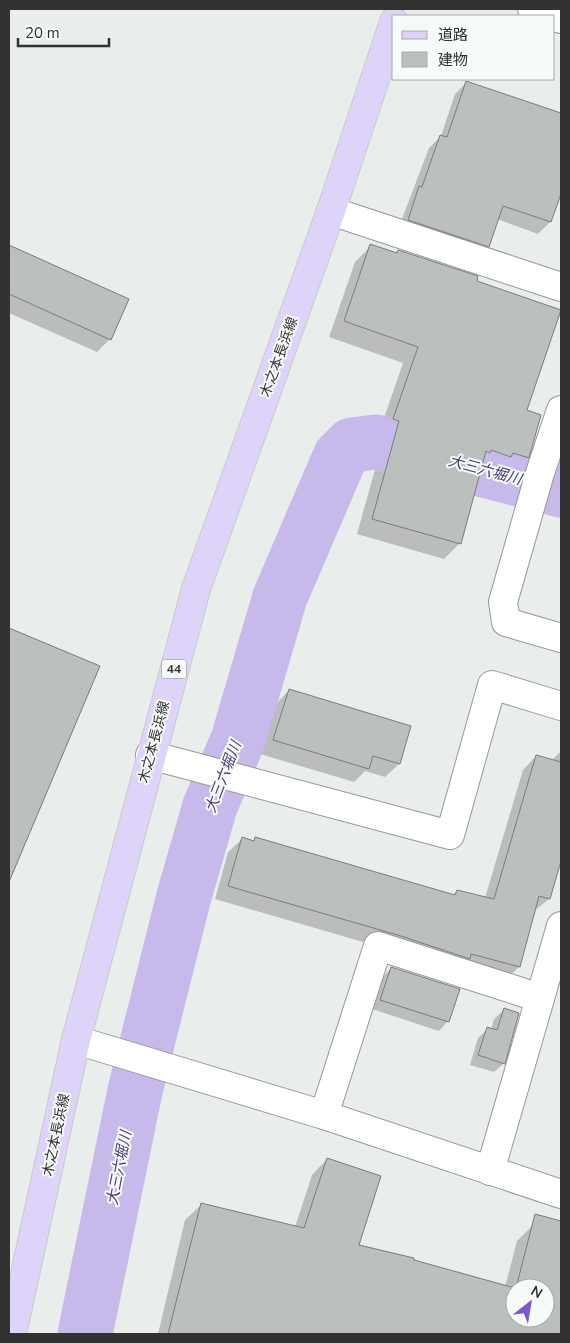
<svg xmlns="http://www.w3.org/2000/svg" width="570" height="1343" viewBox="0 0 570 1343" font-family="'Nunito Sans','Noto Sans JP',sans-serif">
<rect width="100%" height="100%" fill="#e9edeb"/>
<!-- shadow -->
<g fill="#0003" fill-rule="evenodd">
<path d="M 467,82 L 561,115 L 561,190 L 550,222 L 538,234 L 497,219 L 488,246 L 476,258 L 397,232 L 429,148 L 441,136 L 455,94 Z"/>
<path d="M 371,246 L 395,254 L 398,251 L 475,282 L 525,411 L 541,416 L 527,457 L 512,473 L 498,468 L 494,472 L 481,468 L 460,543 L 444,559 L 357,534 L 384,437 L 378,435 L 403,363 L 329,337 L 355,262 Z"/>
<path d="M 14,249 L 110,339 L 97,352 L 9,313 L 9,254 Z"/>
<path d="M 561,430 L 561,474 L 549,470 Z"/>
<path d="M 9,629 L 98,667 L 9,879 Z"/>
<path d="M 289,690 L 399,764 L 385,777 L 365,771 L 354,782 L 260,754 L 276,704 Z"/>
<path d="M 561,751 L 561,857 L 549,899 L 534,911 L 519,967 L 505,980 L 387,949 L 215,899 L 228,852 L 242,839 L 253,842 L 256,839 L 453,895 L 457,891 L 485,898 L 523,770 L 536,756 L 551,761 Z"/>
<path d="M 391,968 L 448,1021 L 439,1031 L 372,1009 L 382,978 Z"/>
<path d="M 504,1010 L 504,1063 L 494,1072 L 470,1065 L 478,1038 L 488,1029 L 491,1030 L 494,1019 Z"/>
<path d="M 327,1159 L 357,1246 L 505,1287 L 517,1241 L 532,1226 L 548,1219 L 561,1222 L 561,1334 L 158,1334 L 185,1220 L 201,1205 L 295,1227 L 312,1175 ZM 515,1288 L 545,1288 L 545,1318 L 515,1318 Z"/>
</g>
<g fill="none" stroke-linecap="round" stroke-linejoin="round">
<!-- river -->
<path stroke="#c7baea" stroke-width="55" d="M 85,1334 L 135,1091 L 184,896 L 210,806 L 238,740 L 280,597 L 340,457 L 352,445 L 376,442 L 561,490"/>
</g>
<!-- building -->
<g fill="#bbbfbd" stroke="#797c7b">
<path d="M 466,81 L 561,113 L 561,194 L 551,222 L 503,206 L 489,247 L 408,220 L 419,186 L 422,187 L 440,135 L 447,137 Z"/>
<path d="M 370,244 L 397,253 L 398,250 L 478,276 L 477,281 L 561,310 L 527,410 L 541,415 L 529,458 L 513,453 L 511,457 L 491,450 L 490,453 L 486,451 L 461,544 L 372,519 L 399,421 L 393,419 L 418,347 L 344,321 Z"/>
<path d="M 9,245 L 129,299 L 111,340 L 9,294 Z"/>
<path d="M 9,628 L 100,666 L 9,882 Z"/>
<path d="M 289,689 L 411,726 L 400,764 L 373,756 L 369,769 L 273,740 Z"/>
<path d="M 536,755 L 561,762 L 561,861 L 550,899 L 539,896 L 520,967 L 471,954 L 470,959 L 401,936 L 228,886 L 242,837 L 254,841 L 255,837 L 455,895 L 457,890 L 494,899 Z"/>
<path d="M 391,967 L 460,989 L 449,1022 L 380,1000 Z"/>
<path d="M 504,1008 L 519,1013 L 505,1064 L 478,1055 L 487,1027 L 497,1030 Z"/>
<path d="M 327,1158 L 381,1176 L 359,1245 L 414,1258 L 414,1260 L 515,1288 L 515,1318 L 545,1318 L 545,1288 L 516,1288 L 535,1214 L 561,1221 L 561,1334 L 168,1334 L 201,1203 L 304,1228 Z"/>
</g>
<g fill="none" stroke-linecap="round" stroke-linejoin="round">
<defs>
<g id="street">
<path d="M 532,9 L 561,19"/>
<path d="M 331,211 L 561,287"/>
<path d="M 561,410 L 540,473 L 503,602 L 506,622 L 561,638"/>
<path d="M 150,755 L 450,835 L 492,685 L 561,706"/>
<path d="M 76,1040 L 324,1115 L 561,1194"/>
<path d="M 324,1115 L 378,946 L 540,998"/>
<path d="M 490,1171 L 561,926"/>
</g>
<path id="primary" d="M 12,1334 L 76,1040 L 196,589 L 331,211 L 394,22"/>
</defs>
<!-- street casing -->
<use href="#street" stroke="#969997" stroke-width="30"/>
<!-- primary casing -->
<use href="#primary" stroke="#c9cac9" stroke-width="30"/>
<!-- street -->
<use href="#street" stroke="#fff" stroke-width="28"/>
<!-- primary -->
<use href="#primary" stroke="#ded4fa" stroke-width="28"/>
</g>
<g text-anchor="middle" dominant-baseline="central" stroke-width="4" stroke-linejoin="round" paint-order="stroke">
<!-- shield labels -->
<rect fill="#f6faf8" stroke="#6c6e6d" stroke-width="1" x="161.5" y="659.5" width="25" height="19" rx="4"/>
<g font-size="12" font-weight="bold" fill="#313231">
<text x="174" y="669">44</text>
</g>
<!-- street labels -->
<g font-size="14" fill="#313231" stroke="#f6faf8">
<text transform="translate(279 357) rotate(-70)">木之本長浜線</text>
<text transform="translate(154 742) rotate(-75)">木之本長浜線</text>
<text transform="translate(56 1135) rotate(-78)">木之本長浜線</text>
</g>
<!-- water labels -->
<g font-size="15" font-style="italic" fill="#4c3873" stroke="#f6faf8">
<text transform="translate(485 470) rotate(15)">大三六堀川</text>
<text transform="translate(223 777) rotate(-69)">大三六堀川</text>
<text transform="translate(119 1168) rotate(-79)">大三六堀川</text>
</g>
</g>
<!-- border -->
<rect width="570" height="1343" fill="none" stroke="#313231" stroke-width="20"/>
<!-- legend -->
<rect x="392" y="15" width="162" height="65" fill="#f6faf8" stroke="#a7aaa8"/>
<rect x="402" y="31" width="25" height="8" fill="#ded4fa" stroke="#a7aaa8"/>
<text x="438" y="40" font-size="15" fill="#313231">道路</text>
<rect x="402" y="52" width="25" height="15" fill="#bbbfbd" stroke="#a7aaa8"/>
<text x="438" y="65" font-size="15" fill="#313231">建物</text>
<!-- north arrow -->
<g transform="translate(530 1303) rotate(31)"><circle r="24" fill="#f6faf8" stroke="#a7aaa8"/>
<path d="M0-4L9 19L0 12L-9 19Z" fill="#8155ce"/>
<text y="-8" font-size="14" font-weight="bold" text-anchor="middle" fill="#313231">N</text>
</g>
<!-- scale -->
<path d="M18 38v8h91v-8" fill="none" stroke="#313231" stroke-width="2.5"/>
<text x="25" y="38" font-size="15" fill="#313231" stroke="#f6faf8" stroke-width="4" paint-order="stroke">20 m</text>
</svg>
